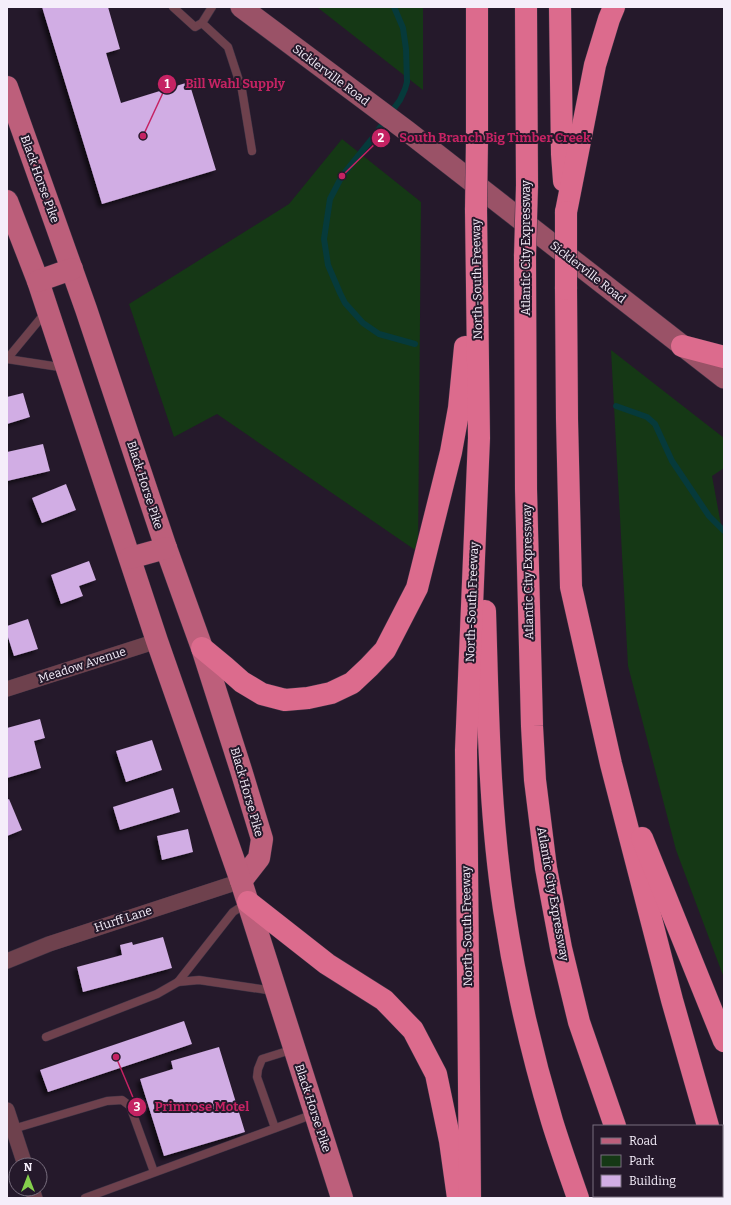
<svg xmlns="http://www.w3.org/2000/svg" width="731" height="1205" viewBox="0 0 731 1205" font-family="Bitter,serif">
<defs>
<filter id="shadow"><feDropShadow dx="-3.5" dy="3.5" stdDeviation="2" flood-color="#0009"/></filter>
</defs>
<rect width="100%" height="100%" fill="#25192b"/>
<!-- green -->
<g fill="#153815">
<path d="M 317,7 L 423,7 L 423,90 Z"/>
<path d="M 342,139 L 421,202 L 418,552 L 217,414 L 174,437 L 129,304 L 289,204 Z"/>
<path d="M 611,350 L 724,438 L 724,468 L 712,476 L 724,541 L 724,978 L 676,850 L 628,666 Z"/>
</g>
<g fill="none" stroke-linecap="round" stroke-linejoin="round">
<!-- stream -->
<g stroke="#063a3b" stroke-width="6">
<path d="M 394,7 L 403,28 L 406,49 L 407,82 L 405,89 L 400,100 L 371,140 L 342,176 L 330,199 L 324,239 L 328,265 L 340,293 L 345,303 L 363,323 L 379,334 L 415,344"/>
<path d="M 616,406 L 647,417 L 655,424 L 672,461 L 709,516 L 724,531"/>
</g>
</g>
<!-- building -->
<g fill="#d1ade4" filter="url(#shadow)">
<path d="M 42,7 L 108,7 L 120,49 L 106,53 L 121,103 L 189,82 L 216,170 L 102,204 Z"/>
<path d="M 23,393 L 30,417 L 7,424 L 7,397 Z"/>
<path d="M 43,444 L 50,471 L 7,481 L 7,452 Z"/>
<path d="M 66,484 L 76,510 L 42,523 L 32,498 Z"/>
<path d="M 89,561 L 96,580 L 79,586 L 83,596 L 61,604 L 51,575 Z"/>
<path d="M 28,619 L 38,649 L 14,656 L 7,634 L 7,626 Z"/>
<path d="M 40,719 L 45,738 L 34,741 L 41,768 L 7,778 L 7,728 Z"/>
<path d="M 152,740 L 162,770 L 126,782 L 116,751 Z"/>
<path d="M 173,788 L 180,812 L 120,830 L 113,807 Z"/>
<path d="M 9,799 L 22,830 L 7,836 L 7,800 Z"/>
<path d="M 188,829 L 193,852 L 162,860 L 157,836 Z"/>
<path d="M 163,937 L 172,968 L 83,992 L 77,967 L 122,955 L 120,945 L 132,942 L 133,945 Z"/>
<path d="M 184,1021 L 192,1044 L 48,1092 L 40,1070 Z"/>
<path d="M 219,1047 L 245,1132 L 164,1156 L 140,1079 L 173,1069 L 171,1061 Z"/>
</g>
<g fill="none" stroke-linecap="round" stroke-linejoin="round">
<defs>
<g id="service">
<path d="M 173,7 L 195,27 L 202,23 L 212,7"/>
<path d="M 202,23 L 228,47 L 242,90 L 252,151"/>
<path d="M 7,359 L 45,313"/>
<path d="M 7,359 L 66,368"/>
<path d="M 178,982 L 199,980 L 274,991"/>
<path d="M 46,1037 L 157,994 L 178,982 L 233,912 L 247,903"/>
<path d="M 275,1128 L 257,1077 L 258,1069 L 262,1059 L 294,1049"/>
<path d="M 13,1129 L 107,1101 L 122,1100 L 130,1106 L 154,1172"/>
<path d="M 85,1198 L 314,1114"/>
</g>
<g id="minor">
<path d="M 7,689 L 157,641"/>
<path d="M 7,961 L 49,944 L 241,881"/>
<path d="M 7,1110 L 25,1165"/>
<path d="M 32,1189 L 35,1198"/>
</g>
<path id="secondary" d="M 241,7 L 407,131 L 724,378"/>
<g id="primary">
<path d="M 7,87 L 86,309 L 166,548 L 202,648 L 241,770 L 262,839 L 259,858 L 241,881"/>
<path d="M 7,201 L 38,281 L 157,641 L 241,881 L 342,1198"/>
<path d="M 38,281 L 72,269"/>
<path d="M 130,558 L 166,548"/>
</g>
<g id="motorway">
<path d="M 526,7 L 527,186"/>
<path d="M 560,7 L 562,154 L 564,181"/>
<path d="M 477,139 L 477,7"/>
<path d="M 566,212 L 595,65 L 609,19 L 614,7"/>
<path d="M 525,256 L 526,489 L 532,726 L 535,780 L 546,868 L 561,948 L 579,1022 L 615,1126"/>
<path d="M 566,289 L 567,419 L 571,587 L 611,764 L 672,1000 L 708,1126"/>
<path d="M 682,346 L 724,357"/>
<path d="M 485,611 C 488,710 489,810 504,909 C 515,981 531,1051 552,1121 C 560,1147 569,1172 578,1198"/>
<path d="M 202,648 L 225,667 L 242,682 L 262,694 L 285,700 L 308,698 L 331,693 L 352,683 L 369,667 L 385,650 L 417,588 L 451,452 L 459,408 L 465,347"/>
<path d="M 642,838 L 724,1041"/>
<path d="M 248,902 L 327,964 L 384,1000 L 413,1030 L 436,1074 L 450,1141 L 458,1198"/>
<path d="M 722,1178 L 724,1186"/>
<path d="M 643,1196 L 644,1198"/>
<path d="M 470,1198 L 466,750 L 479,438 L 476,210"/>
</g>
</defs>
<!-- service casing -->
<use href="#service" stroke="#3e3344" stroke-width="9"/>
<!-- minor casing -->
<use href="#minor" stroke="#3e3344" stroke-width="16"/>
<!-- secondary casing -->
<use href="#secondary" stroke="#3e3344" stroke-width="22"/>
<!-- primary casing -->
<use href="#primary" stroke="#3e3344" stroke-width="23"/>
<!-- motorway casing -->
<use href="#motorway" stroke="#3e3344" stroke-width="23"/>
<!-- service -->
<use href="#service" stroke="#6e414d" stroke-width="8"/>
<!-- minor -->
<use href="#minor" stroke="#6e414d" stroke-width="15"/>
<!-- secondary -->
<use href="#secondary" stroke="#9a5267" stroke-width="21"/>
<!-- primary -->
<use href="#primary" stroke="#bd5f7b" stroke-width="22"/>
<!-- motorway -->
<use href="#motorway" stroke="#dc6b8d" stroke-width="22"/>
<defs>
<g id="motorway-bridge">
<path d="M 476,210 L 477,139"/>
<path d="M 566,212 L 566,289"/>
<path d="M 525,256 L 527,186"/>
</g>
</defs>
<!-- motorway-bridge casing -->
<use href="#motorway-bridge" stroke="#3e3344" stroke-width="23" stroke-linecap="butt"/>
<!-- motorway-bridge -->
<use href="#motorway-bridge" stroke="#dc6b8d" stroke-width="22"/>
</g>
<g text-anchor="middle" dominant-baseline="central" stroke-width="4" stroke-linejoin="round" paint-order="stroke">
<!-- street labels -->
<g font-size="12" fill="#f5eefa" stroke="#25192b">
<text transform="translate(331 75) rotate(37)">Sicklerville Road</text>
<text transform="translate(40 179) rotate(70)">Black Horse Pike</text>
<text transform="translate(526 248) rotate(-90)">Atlantic City Expressway</text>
<text transform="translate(588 272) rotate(38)">Sicklerville Road</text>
<text transform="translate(477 279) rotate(-91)">North-South Freeway</text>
<text transform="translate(145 485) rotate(72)">Black Horse Pike</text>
<text transform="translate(528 572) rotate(-91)">Atlantic City Expressway</text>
<text transform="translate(472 602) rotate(-88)">North-South Freeway</text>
<text transform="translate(82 665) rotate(-18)">Meadow Avenue</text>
<text transform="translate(247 792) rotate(74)">Black Horse Pike</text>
<text transform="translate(553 894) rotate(80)">Atlantic City Expressway</text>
<text transform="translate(123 919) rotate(-18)">Hurff Lane</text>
<text transform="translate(467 926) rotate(-91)">North-South Freeway</text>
<text transform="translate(313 1108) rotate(72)">Black Horse Pike</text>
</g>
</g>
<!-- callouts -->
<path fill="none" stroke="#c52363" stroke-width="1.5" d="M143 136L167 84M342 176L381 138M116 1057L137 1107"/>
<g fill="#c52363" stroke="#25192b" stroke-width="1.5">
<circle cx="143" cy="136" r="4"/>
<circle cx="342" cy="176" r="4"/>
<circle cx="116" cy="1057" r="4"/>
<circle cx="167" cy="84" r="10"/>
<circle cx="381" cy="138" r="10"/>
<circle cx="137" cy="1107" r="10"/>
</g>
<g font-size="12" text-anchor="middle" font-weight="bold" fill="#fff">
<text x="167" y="88">1</text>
<text x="381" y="142">2</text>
<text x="137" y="1111">3</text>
</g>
<g font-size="13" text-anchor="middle" font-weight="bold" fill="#c52363" stroke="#25192b" stroke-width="4" stroke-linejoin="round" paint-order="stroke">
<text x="235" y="88">Bill Wahl Supply</text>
<text x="495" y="142">South Branch Big Timber Creek</text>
<text x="202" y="1111">Primrose Motel</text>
</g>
<!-- border -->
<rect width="731" height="1205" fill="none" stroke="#f5eefa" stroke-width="16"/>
<!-- legend -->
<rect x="593" y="1125" width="130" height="72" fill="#25192b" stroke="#786e7e"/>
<rect x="601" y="1138" width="20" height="6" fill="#bd5f7b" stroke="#786e7e"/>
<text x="629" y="1145" font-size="12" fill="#f5eefa">Road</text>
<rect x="601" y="1155" width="20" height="12" fill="#153815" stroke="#786e7e"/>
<text x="629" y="1165" font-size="12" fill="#f5eefa">Park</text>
<rect x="601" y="1175" width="20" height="12" fill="#d1ade4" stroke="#786e7e"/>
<text x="629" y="1185" font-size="12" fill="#f5eefa">Building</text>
<!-- north arrow -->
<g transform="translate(28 1177)"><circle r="19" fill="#25192b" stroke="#786e7e"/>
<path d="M0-3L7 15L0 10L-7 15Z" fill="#85cf4c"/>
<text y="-6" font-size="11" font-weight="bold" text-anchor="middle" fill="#f5eefa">N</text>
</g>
</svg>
